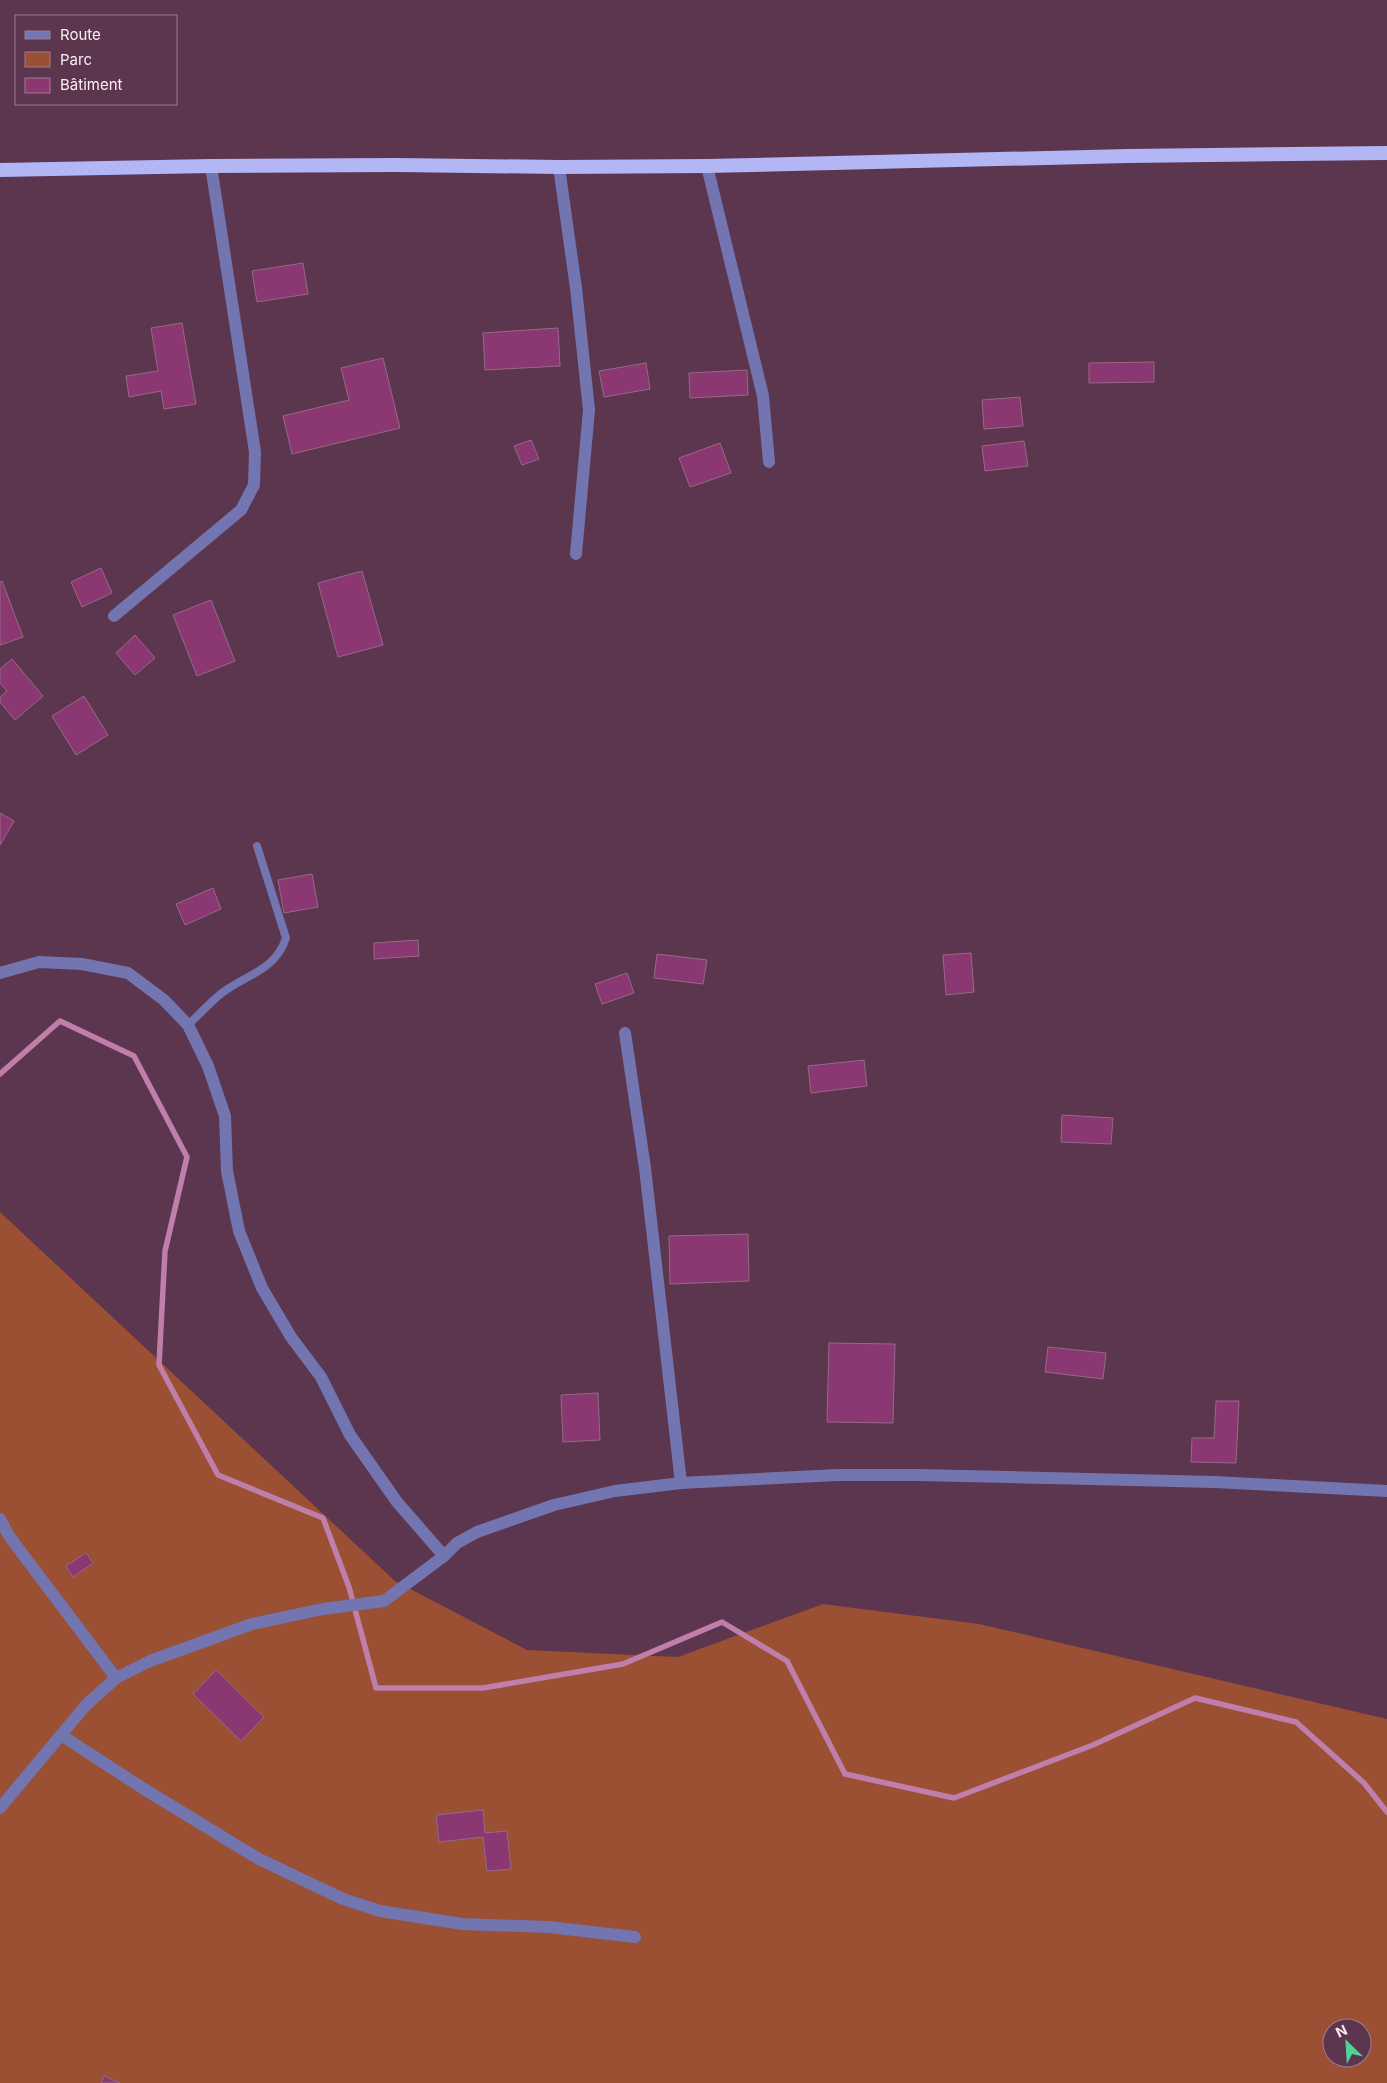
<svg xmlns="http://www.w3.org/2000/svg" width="1387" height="2083" viewBox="0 0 1387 2083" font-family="Inter,sans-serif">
<rect width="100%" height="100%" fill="#5c354e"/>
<!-- green -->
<path fill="#9b4f33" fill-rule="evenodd" d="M 0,1212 L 395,1581 L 527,1650 L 678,1657 L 823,1604 L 979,1624 L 1387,1719 L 1387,2083 L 0,2083 ZM 1332,2028 L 1362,2028 L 1362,2058 L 1332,2058 Z"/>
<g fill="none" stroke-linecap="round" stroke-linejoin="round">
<!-- stream -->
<path stroke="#c07fab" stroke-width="5.5" d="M 0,1074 L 60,1021 L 134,1056 L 187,1157 L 165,1251 L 159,1365 L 218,1475 L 323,1518 L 349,1587 L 376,1688 L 483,1688 L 623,1664 L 722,1622 L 787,1661 L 845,1774 L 954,1798 L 1093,1745 L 1195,1698 L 1296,1722 L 1364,1783 L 1387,1812"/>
</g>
<!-- building -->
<g fill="#8b3772" stroke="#966a86">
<path d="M 303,263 L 308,294 L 257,302 L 252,271 Z"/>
<path d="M 182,323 L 196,404 L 164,409 L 161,391 L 129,397 L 126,376 L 158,371 L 151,328 Z"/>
<path d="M 558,328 L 560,366 L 485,370 L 483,333 Z"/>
<path d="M 383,358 L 400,428 L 292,454 L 283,416 L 349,400 L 341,368 Z"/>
<path d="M 1154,362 L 1154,382 L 1089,383 L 1089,363 Z"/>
<path d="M 646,363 L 650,389 L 604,397 L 599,371 Z"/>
<path d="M 747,370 L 748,395 L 690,398 L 689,373 Z"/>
<path d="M 1020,397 L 1023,426 L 984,429 L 982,400 Z"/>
<path d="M 531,440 L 539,459 L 522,465 L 514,446 Z"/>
<path d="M 1024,441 L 1028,466 L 985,471 L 982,446 Z"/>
<path d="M 720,443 L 731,473 L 690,487 L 679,458 Z"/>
<path d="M 101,568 L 112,593 L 82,607 L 71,582 Z"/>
<path d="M 362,571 L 383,645 L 338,657 L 318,583 Z"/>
<path d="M 2,581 L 23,637 L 0,645 L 0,582 Z"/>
<path d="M 211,600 L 235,661 L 197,676 L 173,615 Z"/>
<path d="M 135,635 L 155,658 L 135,675 L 116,653 Z"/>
<path d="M 12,659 L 43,696 L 15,720 L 0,702 L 0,697 L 7,691 L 0,683 L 0,669 Z"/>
<path d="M 84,696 L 108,735 L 76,755 L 52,716 Z"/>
<path d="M 0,813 L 14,821 L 0,845 Z"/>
<path d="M 312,874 L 318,907 L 284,913 L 278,880 Z"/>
<path d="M 213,888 L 221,909 L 185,925 L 176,904 Z"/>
<path d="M 418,940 L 419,956 L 374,959 L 374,943 Z"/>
<path d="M 971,953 L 974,992 L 946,995 L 943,955 Z"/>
<path d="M 657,954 L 707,960 L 703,984 L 654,978 Z"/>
<path d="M 627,973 L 634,993 L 602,1004 L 595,984 Z"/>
<path d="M 864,1060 L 867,1086 L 811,1093 L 808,1066 Z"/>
<path d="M 1062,1115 L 1113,1118 L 1111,1144 L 1061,1142 Z"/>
<path d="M 748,1234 L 749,1281 L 670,1284 L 669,1236 Z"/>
<path d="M 829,1343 L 895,1344 L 893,1423 L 827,1422 Z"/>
<path d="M 1048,1347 L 1106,1353 L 1103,1379 L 1045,1372 Z"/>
<path d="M 598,1393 L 600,1440 L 563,1442 L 561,1395 Z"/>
<path d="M 1216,1401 L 1239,1401 L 1236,1463 L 1191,1462 L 1192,1438 L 1214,1438 Z"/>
<path d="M 86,1553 L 93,1563 L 73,1577 L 66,1566 Z"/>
<path d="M 216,1670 L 264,1717 L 241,1741 L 193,1694 Z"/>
<path d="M 483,1810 L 485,1833 L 507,1831 L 511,1869 L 487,1871 L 483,1837 L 439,1842 L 436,1815 Z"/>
<path d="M 104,2076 L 120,2083 L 101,2083 Z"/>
</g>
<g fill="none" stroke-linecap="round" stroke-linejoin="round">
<!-- service -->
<path stroke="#7275af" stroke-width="8" d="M 188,1025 C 199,1015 210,1002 222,993 C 247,974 275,971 286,938 L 257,846"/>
<!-- minor -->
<g stroke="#7275af" stroke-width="12">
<path d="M 707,166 L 763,396 L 769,462"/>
<path d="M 559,167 L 576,288 L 589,410 L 576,554"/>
<path d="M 114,616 L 241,510 L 254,485 L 255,452 L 211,166"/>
<path d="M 0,973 L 39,962 L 82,964 L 128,973 L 164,1000 L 188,1025 L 208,1066 L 225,1116 L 227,1171 L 239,1231 L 262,1288 L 291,1337 L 321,1377 L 350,1435 L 397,1502 L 444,1556"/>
<path d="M 625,1033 L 645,1168 L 681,1483"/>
<path d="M 0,1519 L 9,1536 L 116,1678"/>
<path d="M 61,1735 L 144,1789 L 259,1859 L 343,1899 L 380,1911 L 462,1924 L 549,1927 L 635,1937"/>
<path d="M 0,1808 L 86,1705 L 116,1678 L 150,1661 L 252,1624 L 323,1609 L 384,1601 L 444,1556 L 457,1543 L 477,1532 L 554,1505 L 615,1491 L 681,1483 L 837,1475 L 919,1475 L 1215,1482 L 1387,1491"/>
</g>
<!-- trunk -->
<path stroke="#b2b6f4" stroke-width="14" d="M 0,170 L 211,166 L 397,165 L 559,167 L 707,166 L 1128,156 L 1387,153"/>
</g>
<!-- legend -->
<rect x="15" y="15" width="162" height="90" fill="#5c354e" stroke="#9c7f91"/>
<rect x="25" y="31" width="25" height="8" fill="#7275af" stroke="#9c7f91"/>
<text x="60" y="40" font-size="15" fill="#fcedf6">Route</text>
<rect x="25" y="52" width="25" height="15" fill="#9b4f33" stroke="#9c7f91"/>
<text x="60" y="65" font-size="15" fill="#fcedf6">Parc</text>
<rect x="25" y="78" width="25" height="15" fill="#8b3772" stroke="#9c7f91"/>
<text x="60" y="90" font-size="15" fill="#fcedf6">Bâtiment</text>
<!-- north arrow -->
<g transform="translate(1347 2043) rotate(335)"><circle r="24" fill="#5c354e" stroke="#9c7f91"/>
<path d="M0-4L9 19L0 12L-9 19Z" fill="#4fd399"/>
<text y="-8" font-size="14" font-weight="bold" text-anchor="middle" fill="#fcedf6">N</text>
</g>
</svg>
